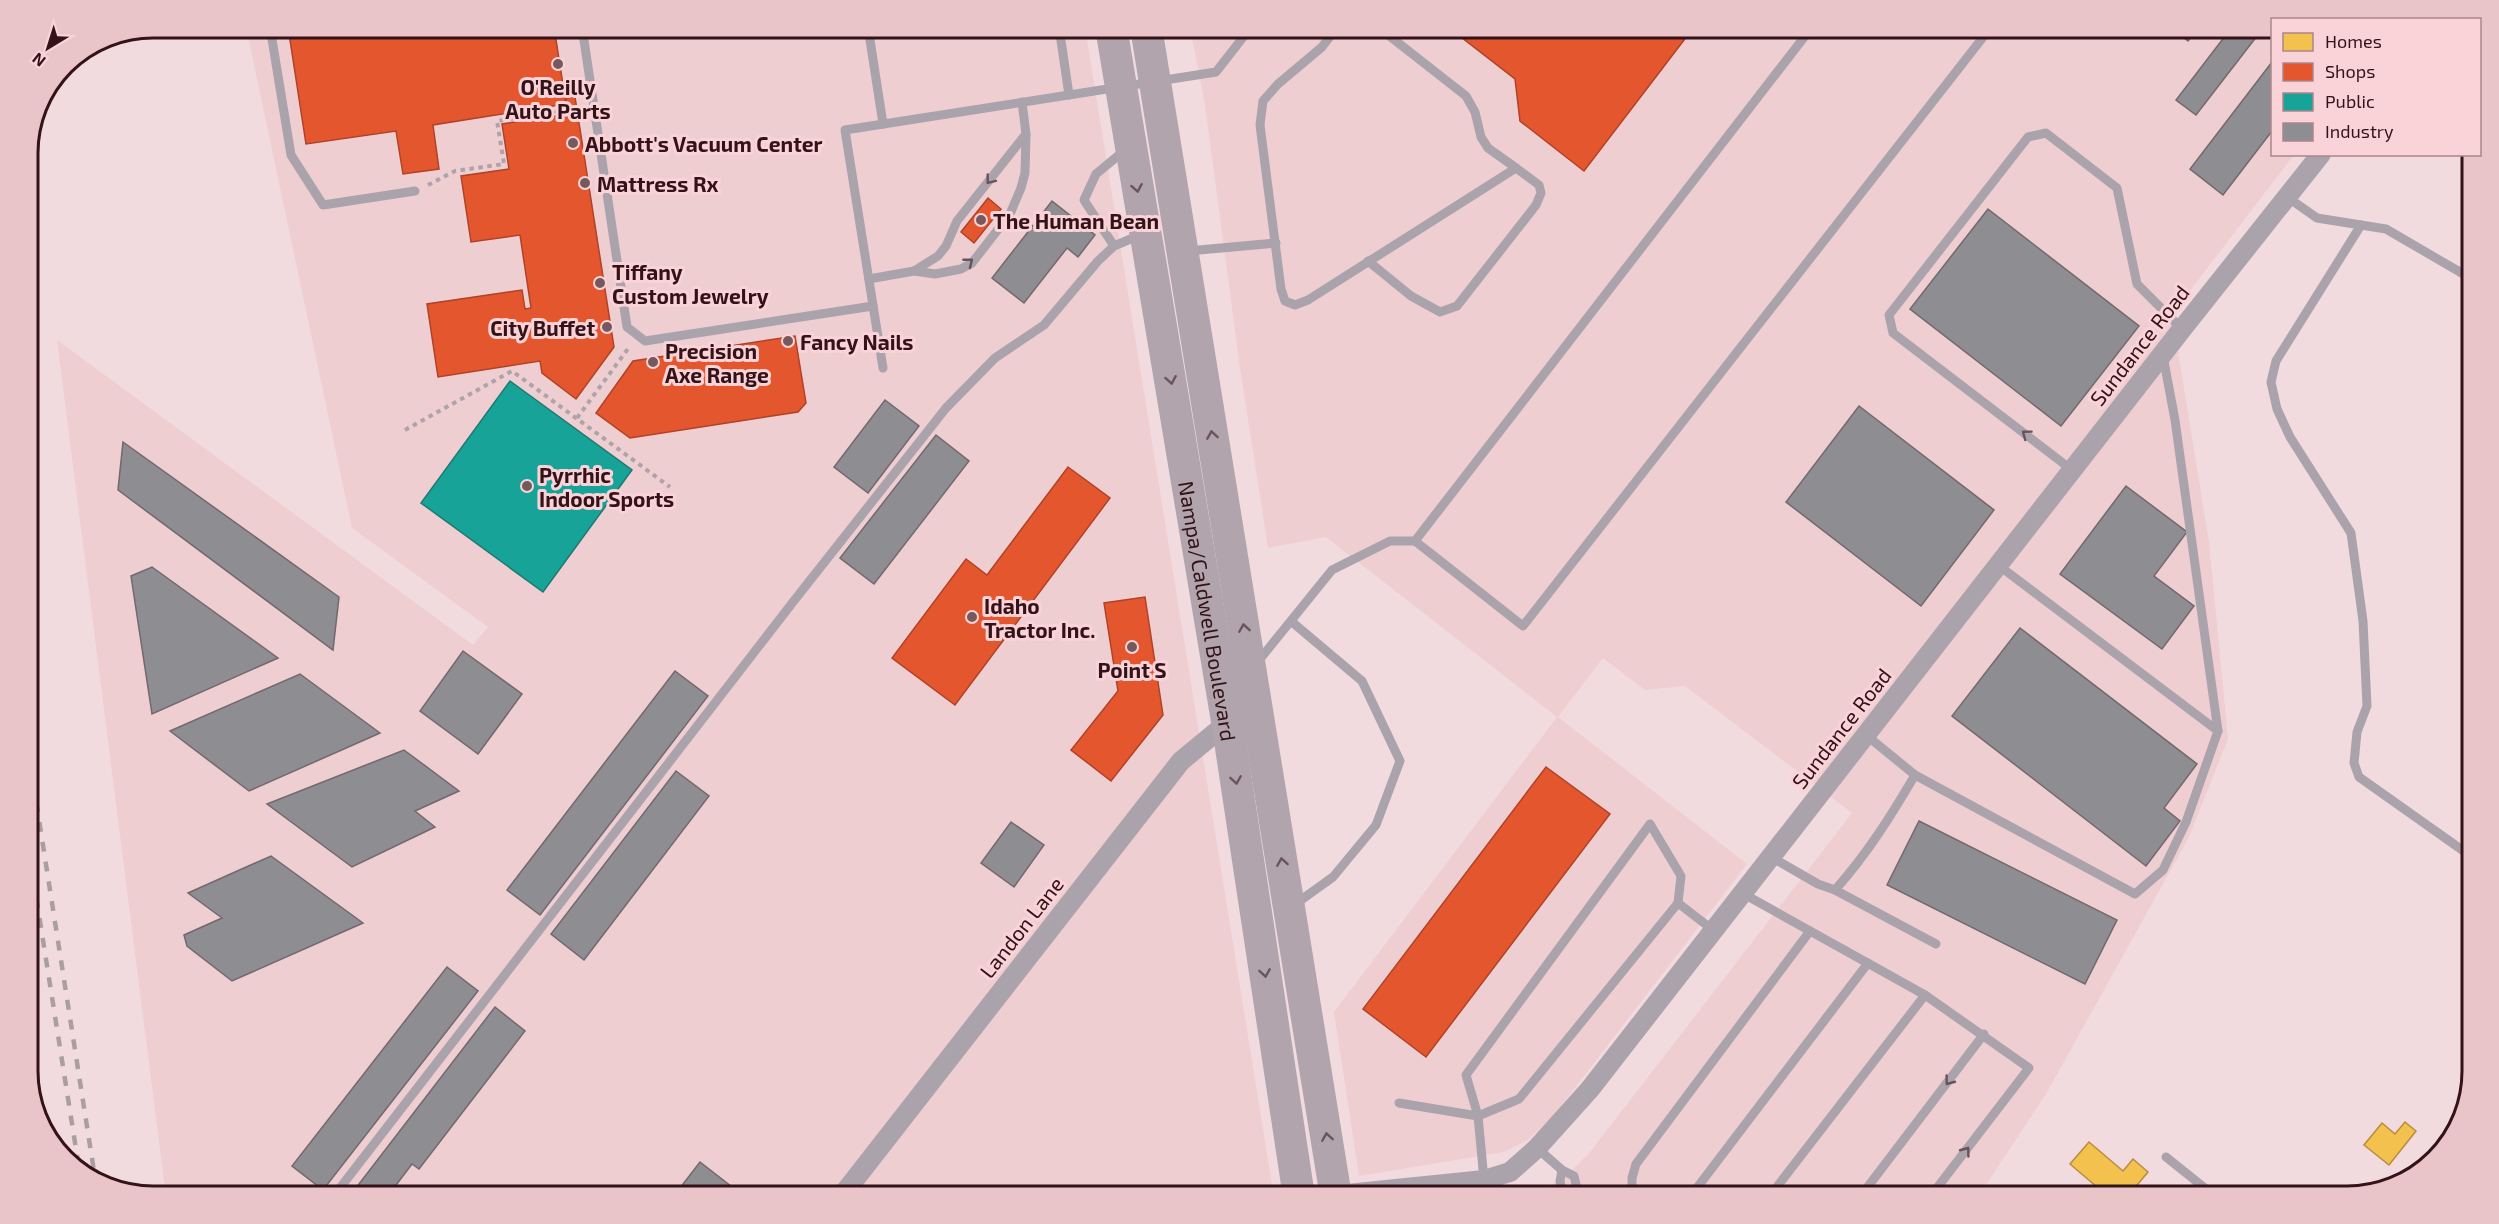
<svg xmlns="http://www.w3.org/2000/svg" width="2499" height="1224" viewBox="0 0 2499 1224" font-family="'Exo 2',sans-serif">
<rect width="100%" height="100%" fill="#f1dbde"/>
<!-- built -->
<g fill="#efced2">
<path d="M 246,27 L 1085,27 L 1274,1197 L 166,1197 L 57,340 L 473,645 L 488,627 L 352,528 Z"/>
<path d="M 1190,27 L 2272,27 L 2272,154 L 2294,155 L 2172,314 L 2209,542 L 2228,739 L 2188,839 L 2046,1094 L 1978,1197 L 1530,1197 L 1566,1176 L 1590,1152 L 1852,813 L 1685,686 L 1645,690 L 1603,658 L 1558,717 L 1747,864 L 1551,1119 L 1528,1140 L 1504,1152 L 1359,1176 L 1334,1012 L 1557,717 L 1326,537 L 1268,548 L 1240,368 L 1205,105 Z"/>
</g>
<!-- homes -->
<g fill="#f2c14e" stroke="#b98c3e" stroke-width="1.5">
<path d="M 2405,1122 L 2416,1131 L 2389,1165 L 2364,1145 L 2382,1123 L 2395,1134 Z"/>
<path d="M 2089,1142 L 2123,1171 L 2133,1159 L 2148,1172 L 2127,1197 L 2101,1197 L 2104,1193 L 2070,1164 Z"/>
</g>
<!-- shops -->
<g fill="#e4572e" stroke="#af4227" stroke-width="1.5">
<path d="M 288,27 L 554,27 L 566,104 L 433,125 L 439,169 L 403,174 L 396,131 L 306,144 Z"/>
<path d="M 1448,27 L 1694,27 L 1584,171 L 1520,121 L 1515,79 Z"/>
<path d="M 575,97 L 614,347 L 576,399 L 542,373 L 540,361 L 438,377 L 427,304 L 522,290 L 525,309 L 531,308 L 520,235 L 471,242 L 461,176 L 509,169 L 502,124 L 568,114 L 566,98 Z"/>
<path d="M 988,198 L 1001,209 L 974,243 L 961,232 Z"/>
<path d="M 795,336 L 806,403 L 798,412 L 630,438 L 596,413 L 633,361 Z"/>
<path d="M 1068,467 L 1110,498 L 955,705 L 892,658 L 966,559 L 987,575 Z"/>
<path d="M 1145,597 L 1163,715 L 1111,781 L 1071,750 L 1118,691 L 1104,603 Z"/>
<path d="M 1546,767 L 1610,814 L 1426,1057 L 1363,1009 Z"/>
</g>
<!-- public -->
<path fill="#17a398" stroke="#1f7872" stroke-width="1.5" d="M 510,381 L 632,470 L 543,592 L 421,503 Z"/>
<!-- industry -->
<g fill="#8d8d92" stroke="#72686d" stroke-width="1.5">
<path d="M 2170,27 L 2199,27 L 2188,41 Z"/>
<path d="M 2232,27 L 2264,27 L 2196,115 L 2176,100 Z"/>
<path d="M 2272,62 L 2272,131 L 2223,195 L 2190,169 Z"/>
<path d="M 1052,201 L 1095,235 L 1078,257 L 1067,248 L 1024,303 L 992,278 Z"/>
<path d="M 1988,209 L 2139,326 L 2061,426 L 1910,309 Z"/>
<path d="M 885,400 L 919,426 L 868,493 L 834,467 Z"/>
<path d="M 1859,406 L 1994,510 L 1921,606 L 1786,502 Z"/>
<path d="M 936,435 L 969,461 L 874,584 L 840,558 Z"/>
<path d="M 123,442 L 339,597 L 333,650 L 118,490 Z"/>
<path d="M 2126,486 L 2187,532 L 2154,576 L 2194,606 L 2162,649 L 2060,574 Z"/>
<path d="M 152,567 L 278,658 L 152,714 L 131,576 Z"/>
<path d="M 2020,628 L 2197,764 L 2164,808 L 2180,821 L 2146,866 L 1952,716 Z"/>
<path d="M 463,651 L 522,694 L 478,754 L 420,711 Z"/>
<path d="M 675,671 L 708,696 L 540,915 L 507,890 Z"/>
<path d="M 300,674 L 380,733 L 249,791 L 170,731 Z"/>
<path d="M 404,750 L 459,791 L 415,811 L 435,827 L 352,867 L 267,804 Z"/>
<path d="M 676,771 L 709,796 L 584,960 L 551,934 Z"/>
<path d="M 1919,821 L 2117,920 L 2085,984 L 1887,885 Z"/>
<path d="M 1011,822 L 1044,845 L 1014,887 L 981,863 Z"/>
<path d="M 271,856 L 363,923 L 232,981 L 187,946 L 184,935 L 222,918 L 188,893 Z"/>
<path d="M 447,967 L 478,991 L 323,1190 L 292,1166 Z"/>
<path d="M 495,1007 L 525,1031 L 419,1169 L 412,1164 L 387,1197 L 349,1197 Z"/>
<path d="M 700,1162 L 741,1194 L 739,1197 L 673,1197 Z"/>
</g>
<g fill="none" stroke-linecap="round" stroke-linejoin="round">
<!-- path -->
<g stroke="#aea3a9" stroke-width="4" stroke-dasharray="4.5 4.5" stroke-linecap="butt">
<path d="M 428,185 L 455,171 L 504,164 L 497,121 L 581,108"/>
<path d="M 577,418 L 630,346"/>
<path d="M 405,430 L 512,371 L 670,487"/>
</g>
<!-- lane -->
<g stroke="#aba3ac" stroke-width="9">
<path d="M 270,27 L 291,155 L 323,205 L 415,191"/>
<path d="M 582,27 L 627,327 L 645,341 L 873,306"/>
<path d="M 868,27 L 883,124"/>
<path d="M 927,27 L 938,33 L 978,27"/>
<path d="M 1015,27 L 1024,31 L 1054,27"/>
<path d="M 1059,27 L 1069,95"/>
<path d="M 1337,27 L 1322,47 L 1278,84 L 1263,101 L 1260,125 L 1281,289 L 1285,301 L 1295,305 L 1308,300 L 1516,168 L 1488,148 L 1481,137 L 1475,112 L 1466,96 L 1378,27"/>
<path d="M 1812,27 L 1415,541 L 1523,626 L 1991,27"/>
<path d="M 2287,197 L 2317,218 L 2386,229 L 2472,279"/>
<path d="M 2361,225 L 2276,361 L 2271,382 L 2277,409 L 2290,437 L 2351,533 L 2363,621 L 2367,706 L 2357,732 L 2354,763 L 2359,777 L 2472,857"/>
<path d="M 1114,246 L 1084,200 L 1096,174 L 1125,150"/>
<path d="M 1188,251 L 1276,243"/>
<path d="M 1368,261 L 1411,296 L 1440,312 L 1457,306 L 1536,205 L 1541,193 L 1539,185 L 1516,168"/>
<path d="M 914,271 L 938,256 L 946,246 L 957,221 L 1026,134"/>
<path d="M 869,279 L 914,271 L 935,274 L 961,269 L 972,263 L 1010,214 L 1021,188 L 1025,173 L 1026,134 L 1022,102"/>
<path d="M 2163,356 L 2175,420 L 2218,731"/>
<path d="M 883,368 L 845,130 L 1216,72 L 1251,27"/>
<path d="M 2072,470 L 1893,333 L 1889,315 L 2028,137 L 2046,133 L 2117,188 L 2137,284 L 2182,329"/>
<path d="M 1292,622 L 1362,681 L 1400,761 L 1376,825 L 1333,877 L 1294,905"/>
<path d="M 1256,664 L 1332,570 L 1390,541 L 1415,541"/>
<path d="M 1915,775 L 2135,894 L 2163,870 L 2186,822 L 2218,731 L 1998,565"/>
<path d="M 1771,857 L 1818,884 L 1835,890 C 1867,854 1891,816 1915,775 L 1866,735"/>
<path d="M 1835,890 L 1936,944"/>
<path d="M 1742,893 L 1925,995 L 1769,1197"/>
<path d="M 1925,995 L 2029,1068 L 1930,1197"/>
<path d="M 1399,1103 L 1478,1116 L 1519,1099 L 1678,903"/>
<path d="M 1537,1148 L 1562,1170 L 1574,1176 L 1579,1197"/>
<path d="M 2166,1157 L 2216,1197"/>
<path d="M 1562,1170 L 1560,1181 L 1563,1197"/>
<path d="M 1484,1180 L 1478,1116 L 1466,1075 L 1650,824 L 1681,876 L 1678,903 L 1713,930"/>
<path d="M 333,1197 L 793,602 L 946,408 L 995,358 L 1044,325 L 1098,261 L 1114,246 L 1140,235"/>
<path d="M 1632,1197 L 1632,1178 L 1636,1164 L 1810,931"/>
<path d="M 1690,1197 L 1868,963"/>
<path d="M 1860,1197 L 1984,1034"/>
</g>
<!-- street -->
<g stroke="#aba3ac" stroke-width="20">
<path d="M 841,1197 L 1181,761 L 1232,719"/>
<path d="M 1318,1197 L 1484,1180 L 1510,1172 L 1537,1148 L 1590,1089 L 2182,329 L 2321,154"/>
</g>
<!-- primary -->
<g stroke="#b1a4ad" stroke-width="32">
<path id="s1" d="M 1111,27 L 1227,721 L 1299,1197"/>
<path d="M 1146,27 L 1336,1197"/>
</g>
<!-- rail -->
<g stroke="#ab9ea2" stroke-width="4.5" stroke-dasharray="10 10" stroke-linecap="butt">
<path d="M 27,743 L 96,1184"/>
<path d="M 27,839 L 79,1168"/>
</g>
</g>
<!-- one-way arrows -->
<defs><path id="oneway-chevron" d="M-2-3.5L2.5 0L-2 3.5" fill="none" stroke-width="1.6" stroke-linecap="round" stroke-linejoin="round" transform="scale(1.5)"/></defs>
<g stroke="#69535b">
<use href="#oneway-chevron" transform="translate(990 180) rotate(128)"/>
<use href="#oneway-chevron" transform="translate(969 262) rotate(-39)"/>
<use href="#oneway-chevron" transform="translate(2026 434) rotate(-143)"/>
<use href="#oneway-chevron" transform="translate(1949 1081) rotate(127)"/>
<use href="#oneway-chevron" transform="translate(1966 1151) rotate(-53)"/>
</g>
<g stroke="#6c545b">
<use href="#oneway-chevron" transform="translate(1137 188) rotate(80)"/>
<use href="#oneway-chevron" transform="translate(1171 380) rotate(80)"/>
<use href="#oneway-chevron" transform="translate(1212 435) rotate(-99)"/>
<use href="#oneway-chevron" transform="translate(1244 628) rotate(-99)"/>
<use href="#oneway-chevron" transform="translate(1236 780) rotate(81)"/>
<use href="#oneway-chevron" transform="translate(1282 862) rotate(-99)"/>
<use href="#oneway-chevron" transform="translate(1265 973) rotate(81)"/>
<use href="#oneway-chevron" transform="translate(1327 1137) rotate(-99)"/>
</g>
<!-- markers -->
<g fill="#76585d" stroke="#f9d3d7" stroke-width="2">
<circle cx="558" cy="64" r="6"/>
<circle cx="573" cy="143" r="6"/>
<circle cx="585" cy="183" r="6"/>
<circle cx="981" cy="220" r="6"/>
<circle cx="600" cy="283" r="6"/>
<circle cx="607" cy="327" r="6"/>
<circle cx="788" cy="341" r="6"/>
<circle cx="653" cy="362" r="6"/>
<circle cx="527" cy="486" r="6"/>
<circle cx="972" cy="617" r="6"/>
<circle cx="1132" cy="647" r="6"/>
</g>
<g text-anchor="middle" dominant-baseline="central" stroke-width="6" stroke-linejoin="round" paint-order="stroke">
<!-- poi labels -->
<g font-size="21" font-weight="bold" fill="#331218" stroke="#f9d3d7" text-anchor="start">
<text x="558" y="86" text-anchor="middle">O'Reilly<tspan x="558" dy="24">Auto Parts</tspan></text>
<text x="585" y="143">Abbott's Vacuum Center</text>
<text x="597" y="183">Mattress Rx</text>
<text x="993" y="220">The Human Bean</text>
<text x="612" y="271">Tiffany<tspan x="612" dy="24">Custom Jewelry</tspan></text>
<text x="595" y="327" text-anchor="end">City Buffet</text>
<text x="800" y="341">Fancy Nails</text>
<text x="665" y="350">Precision<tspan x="665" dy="24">Axe Range</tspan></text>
<text x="539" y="474">Pyrrhic<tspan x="539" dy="24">Indoor Sports</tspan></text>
<text x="984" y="605">Idaho<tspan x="984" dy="24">Tractor Inc.</tspan></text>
<text x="1132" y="669" text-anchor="middle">Point S</text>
</g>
<!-- street labels -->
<g font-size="21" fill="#331218" stroke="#f9d3d7">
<text transform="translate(2139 345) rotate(-52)">Sundance Road</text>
<text stroke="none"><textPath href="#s1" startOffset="592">Nampa/Caldwell Boulevard</textPath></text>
<text transform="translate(1841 728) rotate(-52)">Sundance Road</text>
<text transform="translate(1021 927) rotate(-52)">Landon Lane</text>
</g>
</g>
<!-- crop -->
<path d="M0 0H2499V1224H0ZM153 38H2347A115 115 0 0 1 2462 153V1071A115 115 0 0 1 2347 1186H153A115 115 0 0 1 38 1071V153A115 115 0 0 1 153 38Z" fill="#e9c4c8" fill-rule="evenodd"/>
<path fill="none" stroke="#331218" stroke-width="3" d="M153 38H2347A115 115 0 0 1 2462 153V1071A115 115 0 0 1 2347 1186H153A115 115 0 0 1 38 1071V153A115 115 0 0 1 153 38Z"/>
<!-- legend -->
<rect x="2271" y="18" width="210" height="138" fill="#f9d3d7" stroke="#aa868b" stroke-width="1.5"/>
<rect x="2283" y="33" width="30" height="18" fill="#f2c14e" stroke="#aa868b" stroke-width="1.5"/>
<text x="2325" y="48" font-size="18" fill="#331218">Homes</text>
<rect x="2283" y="63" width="30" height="18" fill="#e4572e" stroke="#aa868b" stroke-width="1.5"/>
<text x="2325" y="78" font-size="18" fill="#331218">Shops</text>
<rect x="2283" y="93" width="30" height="18" fill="#17a398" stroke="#aa868b" stroke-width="1.5"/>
<text x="2325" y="108" font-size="18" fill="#331218">Public</text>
<rect x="2283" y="123" width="30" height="18" fill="#8d8d92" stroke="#aa868b" stroke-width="1.5"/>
<text x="2325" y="138" font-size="18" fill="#331218">Industry</text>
<!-- north arrow -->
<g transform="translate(48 48) rotate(218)" stroke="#f9d3d7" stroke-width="4.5" paint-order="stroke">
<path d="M0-4.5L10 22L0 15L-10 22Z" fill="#331218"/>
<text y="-9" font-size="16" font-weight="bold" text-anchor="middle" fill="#331218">N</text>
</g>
</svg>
